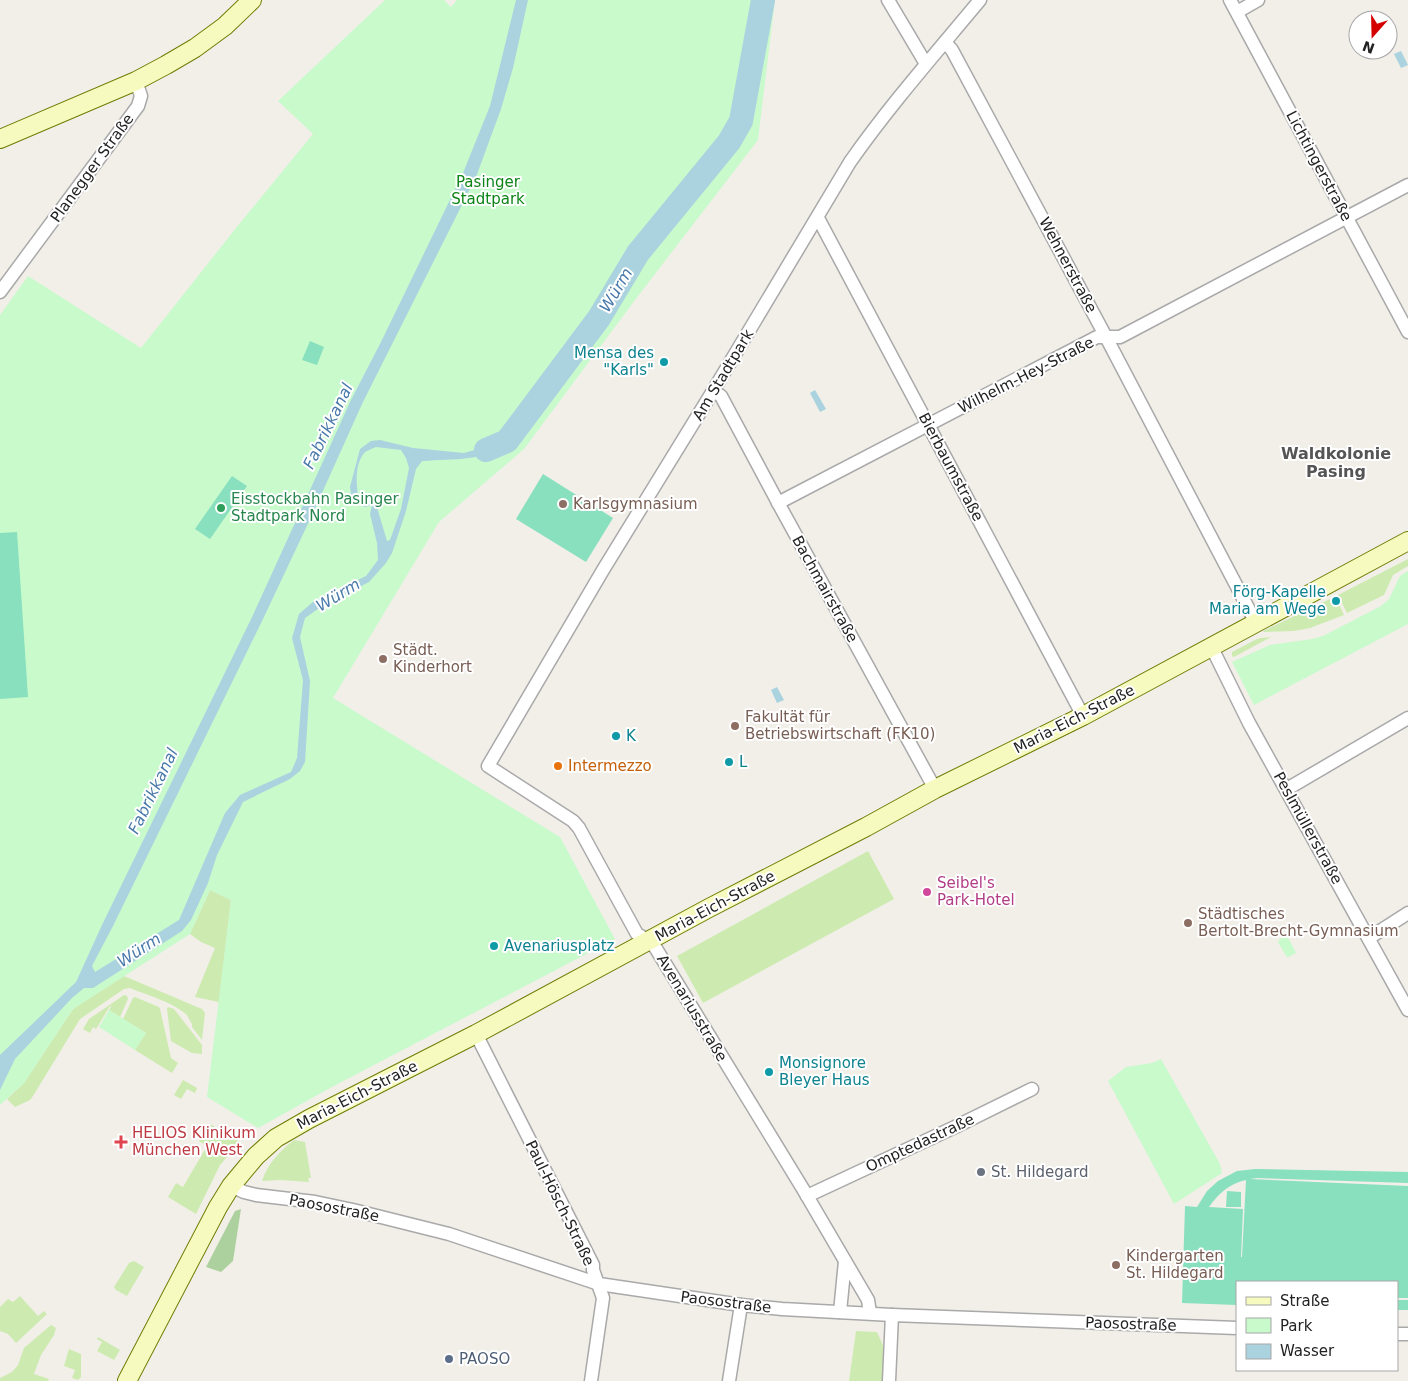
<svg xmlns="http://www.w3.org/2000/svg" width="1408" height="1381" viewBox="0 0 1408 1381" font-family="'DejaVu Sans',sans-serif">
<rect width="100%" height="100%" fill="#f2efe9"/>
<!-- grass -->
<g fill="#cdebb0">
<path d="M 1408,559 L 1408,566 L 1393,575 L 1384,595 L 1347,613 L 1338,595 Z"/>
<path d="M 1330,599 L 1333,607 L 1339,604 L 1344,615 L 1310,628 L 1294,631 L 1264,632 L 1263,631 Z"/>
<path d="M 1271,637 L 1234,657 L 1232,656 L 1232,652 L 1257,639 L 1261,638 Z"/>
<path d="M 868,851 L 894,899 L 703,1003 L 677,956 Z"/>
<path d="M 210,890 L 231,900 L 219,1002 L 195,997 L 215,948 L 201,942 L 190,934 Z"/>
<path d="M 124,976 L 202,1009 L 205,1013 L 202,1040 L 192,1027 L 192,1024 C 190,1021 188,1016 186,1014 C 170,1001 149,996 130,988 L 124,989 L 80,1019 L 33,1096 L 30,1100 L 15,1107 L 7,1099 L 24,1083 L 73,1009 Z"/>
<path d="M 124,995 L 127,996 L 128,999 L 120,1017 L 109,1010 L 111,1007 L 110,1006 L 96,1029 L 93,1027 L 90,1033 L 83,1029 L 89,1019 Z"/>
<path d="M 135,997 L 159,1007 L 160,1009 L 171,1058 L 178,1063 L 172,1073 L 135,1050 L 146,1033 L 123,1019 L 133,998 Z"/>
<path d="M 168,1007 L 174,1009 L 202,1045 L 202,1054 L 192,1053 L 171,1041 L 167,1009 Z"/>
<path d="M 183,1080 L 197,1088 L 195,1093 L 187,1089 L 181,1099 L 174,1095 Z"/>
<path d="M 210,1125 L 212,1125 L 240,1142 L 220,1165 L 196,1214 L 168,1197 L 176,1183 L 183,1187 L 207,1146 L 199,1141 Z"/>
<path d="M 294,1140 L 305,1142 L 311,1178 L 308,1178 L 309,1182 L 280,1180 L 262,1181 C 268,1163 280,1151 294,1140 Z"/>
<path d="M 134,1261 L 144,1267 L 127,1296 L 116,1290 L 114,1287 L 129,1263 Z"/>
<path d="M 20,1296 L 38,1316 L 44,1311 L 47,1314 L 16,1343 L 8,1334 L 0,1331 L 0,1307 L 8,1299 L 13,1302 Z"/>
<path d="M 51,1325 L 56,1328 L 54,1335 L 41,1355 L 34,1374 L 49,1379 L 48,1381 L 0,1381 L 0,1378 L 12,1372 L 18,1365 L 24,1348 Z"/>
<path d="M 856,1331 L 877,1332 L 885,1350 L 883,1381 L 849,1381 Z"/>
<path d="M 98,1337 L 120,1350 L 114,1360 L 97,1351 L 102,1342 L 97,1339 Z"/>
<path d="M 69,1349 L 81,1354 L 81,1377 L 78,1380 L 72,1378 L 75,1370 L 64,1366 Z"/>
</g>
<!-- forest -->
<path fill="#add19e" d="M 241,1209 L 233,1261 L 221,1272 L 206,1267 L 235,1211 Z"/>
<!-- park -->
<g fill="#c8facc">
<path d="M 385,0 L 444,0 L 451,7 L 457,0 L 775,0 L 758,140 L 635,300 L 524,449 L 439,522 L 333,698 L 560,837 L 615,939 L 330,1088 L 258,1128 L 207,1097 L 231,900 L 210,890 L 190,934 L 73,1009 L 24,1083 L 0,1105 L 0,315 L 28,276 L 141,348 L 236,228 L 313,134 L 278,101 Z"/>
<path d="M 1408,571 L 1408,624 L 1254,705 L 1232,662 L 1270,645 L 1312,639 L 1323,636 L 1381,606 L 1389,599 L 1400,576 Z"/>
<path d="M 1285,937 L 1289,939 L 1296,953 L 1288,957 L 1286,956 L 1278,942 L 1280,939 Z"/>
<path d="M 109,1010 L 146,1033 L 135,1050 L 99,1027 Z"/>
<path d="M 1161,1059 L 1220,1164 L 1222,1173 L 1174,1204 L 1108,1081 L 1126,1067 L 1152,1063 Z"/>
</g>
<!-- pitch -->
<g fill="#88e0be" fill-rule="evenodd">
<path d="M 310,341 L 324,347 L 317,365 L 302,360 Z"/>
<path d="M 543,474 L 613,518 L 586,562 L 516,519 Z"/>
<path d="M 232,476 L 247,486 L 210,539 L 195,529 Z"/>
<path d="M 17,532 L 28,697 L 0,699 L 0,533 Z"/>
<path d="M 1255,1169 L 1408,1172 L 1408,1183 L 1257,1178 L 1250,1179 L 1408,1186 L 1408,1298 L 1397,1298 L 1397,1282 L 1237,1282 L 1237,1305 L 1182,1303 L 1185,1206 L 1197,1207 L 1207,1191 L 1218,1181 L 1237,1171 ZM 1246,1180 L 1242,1257 L 1241,1257 L 1243,1209 L 1209,1207 C 1218,1194 1230,1183 1246,1180 Z"/>
<path d="M 1227,1191 L 1241,1192 L 1241,1207 L 1226,1207 Z"/>
<rect x="1397" y="1300" width="11" height="10"/>
</g>
<!-- water -->
<g fill="#aad3df" fill-rule="evenodd">
<path d="M 516,0 L 528,0 L 513,68 L 501,109 L 476,177 L 362,404 L 313,513 L 263,619 L 113,926 L 92,966 L 95,972 L 179,920 L 225,813 L 240,795 L 291,772 L 297,758 L 303,680 L 292,638 L 299,614 L 314,601 L 366,576 L 378,560 L 377,543 L 370,514 L 372,505 L 365,507 L 352,501 L 350,487 L 360,449 L 371,441 L 380,440 L 413,448 L 464,453 L 492,445 L 509,431 L 516,435 C 489,463 457,458 422,461 L 416,469 L 406,511 L 392,553 L 386,563 L 369,582 L 352,591 L 325,604 L 305,618 L 300,637 L 310,681 L 305,762 L 300,771 L 290,779 L 243,802 L 217,855 L 208,883 L 191,920 L 182,931 L 93,988 L 84,988 L 72,998 L 15,1059 L 0,1090 L 0,1055 L 76,982 L 102,925 L 253,615 L 351,400 L 381,342 L 463,173 L 490,106 ZM 376,447 L 401,450 L 406,458 L 409,468 L 401,509 L 390,540 L 387,541 L 376,504 L 358,495 C 356,482 355,463 365,452 C 368,450 372,449 376,447 Z"/>
<path d="M 1401,51 L 1408,65 L 1401,68 L 1394,54 Z"/>
<path d="M 815,390 L 826,409 L 820,412 L 810,393 Z"/>
<path d="M 777,687 L 784,700 L 777,703 L 771,690 Z"/>
</g>
<g fill="none" stroke-linecap="round" stroke-linejoin="round">
<!-- river -->
<path stroke="#aad3df" stroke-width="24" d="M 486,450 L 507,441 L 599,318 L 638,253 L 729,142 L 741,121 L 763,0"/>
<defs>
<g id="street">
<path d="M 888,0 L 926,64"/>
<path d="M 1230,0 L 1408,332"/>
<path d="M 1237,12 L 1258,0"/>
<path d="M 945,42 L 952,50 L 1106,337 L 1256,623"/>
<path d="M 818,218 L 1083,716"/>
<path d="M 0,292 L 138,106 L 141,96 L 136,81"/>
<path d="M 713,391 L 721,396 L 782,510 L 935,789"/>
<path d="M 778,503 L 1097,337 L 1120,337 L 1408,185"/>
<path d="M 1211,646 L 1249,723 L 1408,1010"/>
<path d="M 1287,789 L 1408,718"/>
<path d="M 1369,938 L 1408,913"/>
<path d="M 476,1034 L 593,1265 L 593,1270 L 603,1298 L 591,1381"/>
<path d="M 231,1186 L 244,1192 L 256,1195 L 315,1202 L 353,1210 L 449,1234 L 599,1284 L 741,1305 L 782,1309 L 892,1315 L 1237,1328"/>
<path d="M 807,1196 L 955,1127 L 1032,1089"/>
<path d="M 840,1312 L 845,1261"/>
<path d="M 870,1313 L 868,1300 L 803,1189 L 655,947 L 649,941 L 637,934 L 579,828 L 573,821 L 488,766 L 603,570 L 713,391 L 850,162 C 890,105 936,53 980,0"/>
<path d="M 1397,1334 L 1408,1334"/>
<path d="M 729,1381 L 741,1305"/>
<path d="M 889,1381 L 892,1315"/>
</g>
<g id="secondary">
<path d="M 0,139 L 136,81 L 166,65 L 195,48 L 225,26 L 252,0"/>
<path d="M 127,1381 L 218,1207 L 231,1186 L 256,1156 L 276,1138 L 309,1119 L 476,1034 L 709,908 L 866,827 L 935,789 L 1083,716 L 1408,541"/>
</g>
</defs>
<!-- street casing -->
<use href="#street" stroke="#a9a9a9" stroke-width="15"/>
<!-- secondary casing -->
<use href="#secondary" stroke="#707d05" stroke-width="20"/>
<!-- street -->
<use href="#street" stroke="#fff" stroke-width="12"/>
<!-- secondary -->
<use href="#secondary" stroke="#f7fabf" stroke-width="18"/>
</g>
<!-- markers -->
<g fill="#0f9aa8" stroke="#fff" stroke-width="2">
<circle cx="664" cy="362" r="5"/>
<circle cx="1336" cy="601" r="5"/>
<circle cx="616" cy="736" r="5"/>
<circle cx="729" cy="762" r="5"/>
<circle cx="494" cy="946" r="5"/>
<circle cx="769" cy="1072" r="5"/>
</g>
<g fill="#8d6e63" stroke="#fff" stroke-width="2">
<circle cx="563" cy="504" r="5"/>
<circle cx="383" cy="659" r="5"/>
<circle cx="735" cy="726" r="5"/>
<circle cx="1188" cy="923" r="5"/>
<circle cx="1116" cy="1265" r="5"/>
</g>
<circle fill="#2e9e5b" stroke="#fff" stroke-width="2" cx="221" cy="508" r="5"/>
<circle fill="#e8710a" stroke="#fff" stroke-width="2" cx="558" cy="766" r="5"/>
<circle fill="#d1479c" stroke="#fff" stroke-width="2" cx="927" cy="892" r="5"/>
<path fill="#e0444e" stroke="#fff" stroke-width="2" d="M118.5 1134.5h5v5h5v5h-5v5h-5v-5h-5v-5h5z"/>
<circle fill="#6b7280" stroke="#fff" stroke-width="2" cx="981" cy="1172" r="5"/>
<circle fill="#5c6f8a" stroke="#fff" stroke-width="2" cx="449" cy="1359" r="5"/>
<g text-anchor="middle" dominant-baseline="central" stroke-width="4" stroke-linejoin="round" paint-order="stroke">
<!-- street labels -->
<g font-size="15" fill="#222" stroke="#fff">
<text transform="translate(1319 166) rotate(62)">Lichtingerstraße</text>
<text transform="translate(92 168) rotate(-54)">Planegger Straße</text>
<text transform="translate(1068 265) rotate(62)">Wehnerstraße</text>
<text transform="translate(723 375) rotate(-59)">Am Stadtpark</text>
<text transform="translate(1026 375) rotate(-27)">Wilhelm-Hey-Straße</text>
<text transform="translate(951 467) rotate(62)">Bierbaumstraße</text>
<text transform="translate(825 589) rotate(61)">Bachmairstraße</text>
<text transform="translate(1074 719) rotate(-27)">Maria-Eich-Straße</text>
<text transform="translate(1308 828) rotate(61)">Peslmüllerstraße</text>
<text transform="translate(715 906) rotate(-28)">Maria-Eich-Straße</text>
<text transform="translate(692 1008) rotate(59)">Avenariusstraße</text>
<text transform="translate(357 1095) rotate(-27)">Maria-Eich-Straße</text>
<text transform="translate(920 1143) rotate(-25)">Omptedastraße</text>
<text transform="translate(560 1203) rotate(64)">Paul-Hösch-Straße</text>
<text transform="translate(334 1208) rotate(11)">Paosostraße</text>
<text transform="translate(726 1302) rotate(7)">Paosostraße</text>
<text transform="translate(1131 1324) rotate(2)">Paosostraße</text>
</g>
<!-- park labels -->
<g font-size="15" fill="#0c8416" stroke="#fff">
<text x="488" y="182">Pasinger<tspan x="488" dy="17">Stadtpark</tspan></text>
</g>
<!-- culture labels -->
<g font-size="15" fill="#0d838f" stroke="#fff" text-anchor="start">
<text x="654" y="353" text-anchor="end">Mensa des<tspan x="654" dy="17">"Karls"</tspan></text>
<text x="1326" y="592" text-anchor="end">Förg-Kapelle<tspan x="1326" dy="17">Maria am Wege</tspan></text>
<text x="626" y="736">K</text>
<text x="739" y="762">L</text>
<text x="504" y="946">Avenariusplatz</text>
<text x="779" y="1063">Monsignore<tspan x="779" dy="17">Bleyer Haus</tspan></text>
</g>
<!-- leisure labels -->
<g font-size="15" fill="#27864d" stroke="#fff" text-anchor="start">
<text x="231" y="499">Eisstockbahn Pasinger<tspan x="231" dy="17">Stadtpark Nord</tspan></text>
</g>
<!-- education labels -->
<g font-size="15" fill="#785e54" stroke="#fff" text-anchor="start">
<text x="573" y="504">Karlsgymnasium</text>
<text x="393" y="650">Städt.<tspan x="393" dy="17">Kinderhort</tspan></text>
<text x="745" y="717">Fakultät für<tspan x="745" dy="17">Betriebswirtschaft (FK10)</tspan></text>
<text x="1198" y="914">Städtisches<tspan x="1198" dy="17">Bertolt-Brecht-Gymnasium</tspan></text>
<text x="1126" y="1256">Kindergarten<tspan x="1126" dy="17">St. Hildegard</tspan></text>
</g>
<!-- food labels -->
<g font-size="15" fill="#c56008" stroke="#fff" text-anchor="start">
<text x="568" y="766">Intermezzo</text>
</g>
<!-- hotel labels -->
<g font-size="15" fill="#b23c85" stroke="#fff" text-anchor="start">
<text x="937" y="883">Seibel's<tspan x="937" dy="17">Park-Hotel</tspan></text>
</g>
<!-- health labels -->
<g font-size="15" fill="#be3a42" stroke="#fff" text-anchor="start">
<text x="132" y="1133">HELIOS Klinikum<tspan x="132" dy="17">München West</tspan></text>
</g>
<!-- worship labels -->
<g font-size="15" fill="#5b616d" stroke="#fff" text-anchor="start">
<text x="991" y="1172">St. Hildegard</text>
</g>
<!-- service labels -->
<g font-size="15" fill="#4e5e75" stroke="#fff" text-anchor="start">
<text x="459" y="1359">PAOSO</text>
</g>
<!-- water labels -->
<g font-size="16" font-style="italic" fill="#4a7aab" stroke="#fff">
<text transform="translate(616 290) rotate(-59)">Würm</text>
<text transform="translate(328 426) rotate(-64)">Fabrikkanal</text>
<text transform="translate(338 595) rotate(-31)">Würm</text>
<text transform="translate(153 791) rotate(-64)">Fabrikkanal</text>
<text transform="translate(139 950) rotate(-33)">Würm</text>
</g>
<!-- neighbourhood labels -->
<g font-size="16" font-weight="bold" fill="#555" stroke="#fff">
<text x="1336" y="453">Waldkolonie<tspan x="1336" dy="18">Pasing</tspan></text>
</g>
</g>
<!-- legend -->
<rect x="1236" y="1281" width="162" height="90" fill="#ffffff" stroke="#a7a7a7"/>
<rect x="1246" y="1297" width="25" height="8" fill="#f7fabf" stroke="#a7a7a7"/>
<text x="1280" y="1306" font-size="15" fill="#222222">Straße</text>
<rect x="1246" y="1318" width="25" height="15" fill="#c8facc" stroke="#a7a7a7"/>
<text x="1280" y="1331" font-size="15" fill="#222222">Park</text>
<rect x="1246" y="1344" width="25" height="15" fill="#aad3df" stroke="#a7a7a7"/>
<text x="1280" y="1356" font-size="15" fill="#222222">Wasser</text>
<!-- north arrow -->
<g transform="translate(1373 35) rotate(200)"><circle r="24" fill="#ffffff" stroke="#a7a7a7"/>
<path d="M0-4L9 19L0 12L-9 19Z" fill="#d40000"/>
<text y="-8" font-size="14" font-weight="bold" text-anchor="middle" fill="#222222">N</text>
</g>
</svg>
